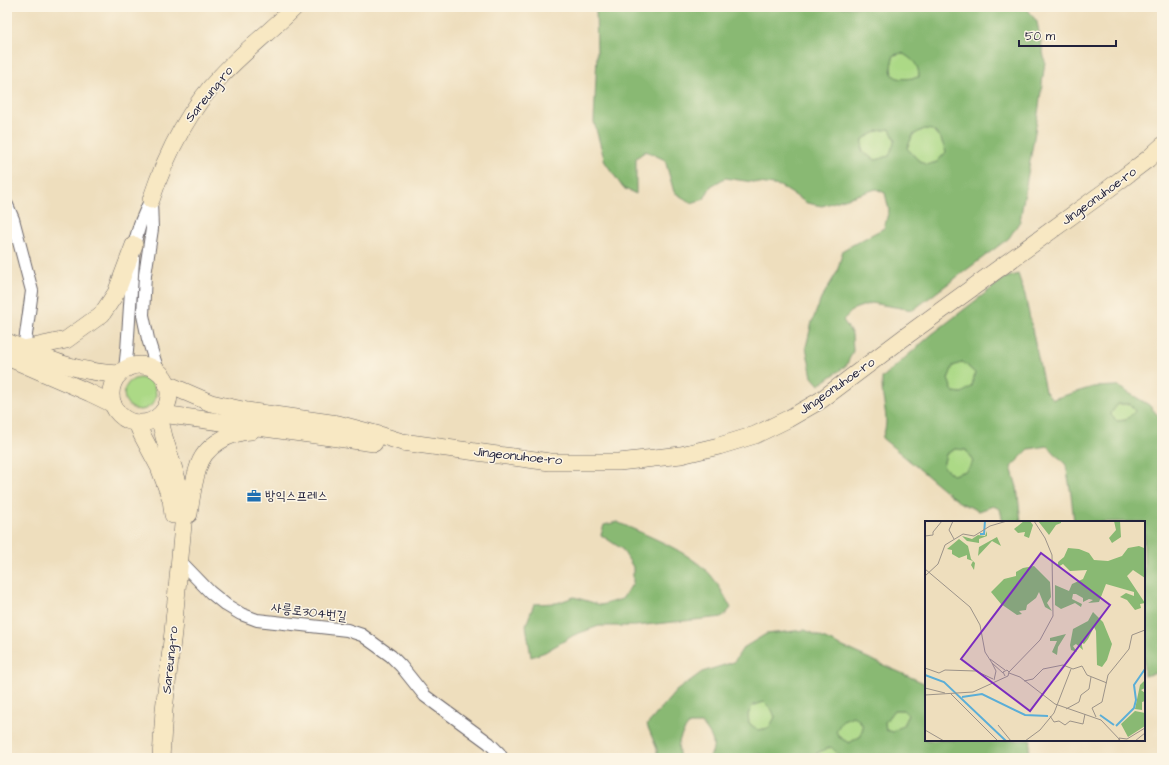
<svg xmlns="http://www.w3.org/2000/svg" width="1169" height="765" viewBox="0 0 1169 765" font-family="'Architects Daughter','Poor Story',sans-serif">
<rect width="100%" height="100%" fill="#fcf5e5"/>
<filter id="ink" filterUnits="userSpaceOnUse"><feTurbulence type="fractalNoise" baseFrequency=".025" numOctaves="2"/><feDisplacementMap in="SourceGraphic" scale="8" xChannelSelector="R" yChannelSelector="G"/><feConvolveMatrix kernelMatrix="1 2 1 2 8 2 1 2 1" color-interpolation-filters="sRGB"/></filter>
<filter id="wash" filterUnits="userSpaceOnUse"><feTurbulence type="fractalNoise" baseFrequency=".012" numOctaves="4" result="noise"/><feDisplacementMap in="SourceGraphic" scale="16" xChannelSelector="R" yChannelSelector="G"/><feGaussianBlur stdDeviation="0.9" result="paint"/><feColorMatrix in="noise" values="0 0 0 0 0 0 0 0 0 0 0 0 0 0 0 0 0 1.4 0 .05"/><feComposite in="paint" operator="in"/></filter>
<g filter="url(#wash)">
<rect width="100%" height="100%" fill="#eedebd"/>
<!-- green -->
<g fill="#acd986" stroke="#677e60">
<path d="M 902,53 C 913,60 919,63 919,77 C 898,81 885,80 894,55 Z"/>
<path d="M 890,129 L 895,140 L 889,156 L 876,160 L 862,152 L 863,139 L 878,131 Z"/>
<path d="M 924,129 L 933,130 L 941,139 L 946,152 L 937,162 L 926,165 L 917,159 L 907,148 L 913,135 Z"/>
<path d="M 963,362 L 975,373 L 972,386 L 963,393 L 953,392 L 948,379 L 953,366 Z"/>
<circle cx="140" cy="394" r="16"/>
<path d="M 1118,404 L 1130,404 L 1135,411 L 1126,420 L 1117,421 L 1111,416 L 1111,413 Z"/>
<path d="M 955,449 L 966,450 L 973,462 L 966,471 L 953,475 L 943,467 L 946,454 Z"/>
<path d="M 764,702 L 772,710 L 775,717 L 769,728 L 758,730 L 749,723 L 748,715 L 752,706 Z"/>
<path d="M 894,710 L 903,710 L 908,715 L 903,725 L 893,732 L 886,730 L 885,722 Z"/>
<path d="M 853,716 L 859,720 L 863,726 L 861,736 L 849,743 L 839,737 L 835,731 L 843,720 Z"/>
<path d="M 831,747 L 838,754 L 840,758 L 814,758 L 817,753 Z"/>
</g>
<!-- forest -->
<g fill="#89b973" stroke="#566e57" fill-rule="evenodd">
<path d="M 596,7 L 1026,7 L 1037,22 L 1045,62 L 1038,114 L 1020,221 L 1009,238 L 913,310 L 871,303 L 854,309 L 843,320 L 852,334 L 853,351 L 846,366 L 819,385 L 812,377 L 806,347 L 812,322 L 821,299 L 837,272 L 843,250 L 884,228 L 889,210 L 885,193 L 876,189 L 822,206 L 807,203 L 780,186 L 725,178 L 711,186 L 704,199 L 691,203 L 674,192 L 665,160 L 646,151 L 636,158 L 636,194 L 623,188 L 605,162 L 594,122 L 597,55 ZM 902,53 C 912,59 919,64 919,77 C 898,81 885,80 894,55 ZM 890,129 L 895,140 L 889,156 L 876,160 L 862,152 L 863,139 L 878,131 ZM 924,129 L 933,130 L 941,139 L 946,152 L 937,162 L 926,165 L 917,159 L 907,148 L 913,135 Z"/>
<path d="M 1018,274 L 1025,295 L 1045,391 L 1053,399 L 1093,387 L 1117,386 L 1149,405 L 1162,420 L 1162,672 L 1144,676 L 1144,522 L 1074,522 L 1071,494 L 1066,465 L 1048,446 L 1029,449 L 1011,467 L 1017,487 L 1021,522 L 1003,522 L 1000,509 L 993,506 L 979,511 L 959,502 L 882,438 C 889,424 885,412 883,397 C 882,391 882,384 882,378 L 931,335 L 1005,278 ZM 963,362 L 975,373 L 972,386 L 962,393 L 953,392 L 948,379 L 953,366 ZM 1118,404 L 1130,404 L 1135,411 L 1126,420 L 1117,421 L 1111,415 L 1111,413 ZM 955,449 L 966,450 L 973,462 L 966,471 L 953,475 L 943,466 L 946,454 Z"/>
<path d="M 617,522 C 648,536 682,548 707,571 C 717,581 724,595 731,608 L 723,617 L 635,626 L 599,626 L 574,635 L 545,652 L 531,657 L 526,625 L 534,604 L 557,603 L 574,597 L 601,605 L 622,599 L 633,583 L 633,567 L 622,549 L 601,535 L 604,525 Z"/>
<path d="M 805,630 L 926,684 L 926,740 L 1031,740 L 1028,758 L 840,758 L 838,754 L 831,747 L 817,753 L 814,758 L 767,758 L 767,757 L 756,753 L 751,758 L 709,758 C 718,744 711,735 702,724 L 689,724 C 680,737 676,742 680,758 L 657,758 L 657,749 L 647,725 L 676,691 L 702,672 L 734,662 L 743,648 L 766,634 ZM 764,702 L 772,710 L 775,717 L 769,728 L 758,730 L 749,723 L 748,715 L 752,706 ZM 894,710 L 903,710 L 908,715 L 903,725 L 893,732 L 886,730 L 885,722 ZM 853,716 L 859,720 L 863,726 L 861,736 L 849,743 L 839,737 L 836,731 L 843,720 Z"/>
</g>
</g>
<g filter="url(#ink)">
<g fill="none" stroke-linecap="round" stroke-linejoin="round">
<defs>
<g id="street">
<path d="M 151,200 L 152,229 L 145,275 L 143,315 L 148,339 L 158,371"/>
<path d="M 7,205 L 13,219 L 32,291 L 24,349"/>
<path d="M 125,369 L 127,351 L 134,245 L 140,224 L 149,203"/>
<path d="M 180,561 L 210,592 L 226,605 L 241,614 L 257,620 L 347,630 L 362,635 L 391,656 L 401,666 L 425,696 L 489,743 L 499,753 L 502,758"/>
</g>
<g id="secondary">
<path d="M 151,200 C 166,155 187,111 221,76 C 244,51 271,31 295,7"/>
<path d="M 7,342 C 47,359 74,372 119,374"/>
<path d="M 24,349 L 66,340 L 102,314 L 116,293 L 134,245"/>
<path d="M 7,357 L 90,393 L 113,404"/>
<circle cx="140" cy="394" r="29"/>
<path d="M 167,384 L 211,403 L 247,411 L 338,424 L 383,436 L 402,442 L 550,462 L 619,462 L 681,455 L 719,446 L 755,435 L 788,419 L 821,400 L 906,336 L 1107,190 L 1148,159 L 1162,146"/>
<path d="M 162,414 L 374,443"/>
<path d="M 159,416 L 164,437 L 180,489 L 184,514 L 173,632 L 164,710 L 161,758"/>
<path d="M 137,423 L 142,435 L 159,467 L 171,499 L 173,515"/>
<path d="M 189,514 C 191,499 193,483 198,468 C 204,446 229,432 251,431"/>
</g>
</defs>
<!-- street casing -->
<use href="#street" stroke="#696468" stroke-width="14"/>
<!-- secondary casing -->
<use href="#secondary" stroke="#696468" stroke-width="18"/>
<!-- street -->
<use href="#street" stroke="#fff" stroke-width="12"/>
<!-- secondary -->
<use href="#secondary" stroke="#f8e8c3" stroke-width="17"/>
</g>
</g>
<!-- icons -->
<defs>
<symbol id="office-bare" viewBox="-9 -9 18 18"><path d="M-6-3h4V-5.5h4V-3h4V5H-6ZM-1-4.5V-3h2v-1.5ZM-6 0V1H6V0Z" fill="#1f6fb2" stroke="#fcf5e5" stroke-width="2.5" paint-order="stroke"/></symbol>
</defs>
<g fill-rule="evenodd">
<use href="#office-bare" x="244" y="486" width="20" height="20"/>
</g>
<g text-anchor="middle" dominant-baseline="central" stroke-width="3" stroke-linejoin="round" paint-order="stroke">
<!-- street labels -->
<g font-size="13" fill="#22223b" stroke="#fcf5e5">
<text transform="translate(209 94) rotate(-51)">Sareung-ro</text>
<text transform="translate(1099 196) rotate(-36)">Jingeonuhoe-ro</text>
<text transform="translate(837 386) rotate(-35)">Jingeonuhoe-ro</text>
<text transform="translate(518 456) rotate(6)">Jingeonuhoe-ro</text>
<text transform="translate(309 612) rotate(7)">사릉로304번길</text>
<text transform="translate(170 660) rotate(-84)">Sareung-ro</text>
</g>
<!-- poi labels -->
<g font-size="13" fill="#22223b" stroke="#fcf5e5" text-anchor="start">
<text x="265" y="496">방익스프레스</text>
</g>
</g>
<!-- overview -->
<g transform="translate(925 521)">
<rect width="220" height="220" fill="#eedebd"/>
<path d="M 99,0 L 105,0 L 108,4 L 104,17 L 99,15 L 100,11 L 93,12 L 89,8 ZM 113,0 L 136,0 L 136,2 L 131,4 L 124,14 ZM 189,0 L 195,0 L 196,16 L 187,22 L 184,17 L 191,9 ZM 62,10 L 62,15 L 54,18 L 54,22 L 42,20 L 37,15 L 47,18 L 53,14 L 60,15 ZM 72,16 L 76,25 L 67,20 L 53,35 L 54,26 ZM 34,18 L 43,25 L 46,38 L 50,42 L 49,49 L 46,44 L 48,40 L 42,38 L 42,34 L 34,37 L 27,33 L 27,29 L 22,28 ZM 214,25 L 219,27 L 220,30 L 220,57 L 208,49 L 202,55 L 220,82 L 215,83 L 216,87 L 210,89 L 202,79 L 195,76 L 201,72 L 209,75 L 209,71 L 181,63 L 174,81 L 163,82 L 168,79 L 164,78 L 158,81 L 158,77 L 151,73 L 148,73 L 147,78 L 157,83 L 156,86 L 150,82 L 136,88 L 130,84 L 130,64 L 144,70 L 147,63 L 158,58 L 162,49 L 145,50 L 138,43 L 133,46 L 133,41 L 139,36 L 143,27 L 154,28 L 164,32 L 169,39 L 183,40 L 197,35 L 203,27 ZM 109,45 L 125,61 L 126,76 L 122,82 L 127,90 L 120,86 L 114,71 L 111,77 L 102,84 L 101,89 L 94,90 L 97,93 L 92,94 L 76,83 L 66,71 L 79,58 L 91,55 L 91,51 L 98,47 ZM 168,91 L 178,101 L 187,123 L 182,139 L 177,146 L 172,144 L 171,110 L 169,106 L 163,118 L 159,123 L 156,121 L 158,129 L 151,123 L 148,125 L 152,131 L 146,129 L 145,124 L 148,108 L 163,100 ZM 141,113 L 133,126 L 132,134 L 127,131 L 132,120 L 125,120 L 125,117 ZM 220,159 L 220,167 L 216,169 L 220,172 L 220,180 L 217,181 L 217,189 L 210,188 L 215,164 ZM 210,190 L 220,192 L 220,205 L 203,216 L 196,203 Z" fill="#89b973"/>
<path fill="none" stroke="#5baed7" stroke-width="2" d="M 55,13 L 59,13 L 60,0M 0,154 L 19,161 L 81,220M 37,176 L 57,173 L 100,194 L 123,195M 175,194 L 189,204M 191,205 L 209,187 L 211,179 L 209,164 L 220,148"/>
<path fill="none" stroke="#9c9389" stroke-width="1" d="M 28,0 L 24,9 L 29,18M 0,15 L 8,14 L 8,11 L 17,0M 0,48 L 45,86 L 55,104 L 60,131 L 67,142 L 78,152M 0,55 L 13,43 L 20,24 L 38,13 L 49,15 L 65,5 L 82,0M 65,138 L 80,149M 67,142 L 71,150 L 69,159M 0,147 L 14,152 L 20,149 L 51,150 L 68,158M 84,151 L 115,119 L 128,95 L 127,34 L 120,17 L 109,0M 84,152 L 95,156 L 130,183 L 176,199 L 196,220M 99,160 L 108,158 L 118,148 L 138,144 L 148,148 L 157,145 L 162,154 L 182,162M 0,167 L 20,172M 26,173 L 73,220M 0,174 L 48,171 L 83,155 L 84,151 L 82,149 L 78,151 L 80,155M 141,188 L 154,181 L 156,174 L 164,168 L 166,156M 125,195 L 129,201 L 134,200 L 140,204 L 145,200 L 158,203 L 160,193M 171,196 L 167,187 L 177,181 L 183,154 L 204,128 L 207,114 L 220,109M 73,204 L 86,220M 0,209 L 19,220M 100,220 L 115,209 L 129,192 L 146,148M 194,220 L 194,217 L 202,218 L 220,207M 210,220 L 220,212"/>
<path fill="#7b2cbf" fill-opacity="0.15" stroke="#7b2cbf" stroke-width="2" d="M 116,32 L 185,84 L 105,190 L 36,138 Z"/>
<rect width="220" height="220" fill="none" stroke="#22223b" stroke-width="2"/>
</g>
<!-- margin -->
<rect width="1169" height="765" fill="none" stroke="#fcf5e5" stroke-width="24"/>
<!-- scale -->
<path d="M1019 40v6h97v-6" fill="none" stroke="#22223b" stroke-width="2"/>
<text x="1025" y="40" font-size="12" fill="#22223b" stroke="#fcf5e5" stroke-width="3" paint-order="stroke">50 m</text>
</svg>
